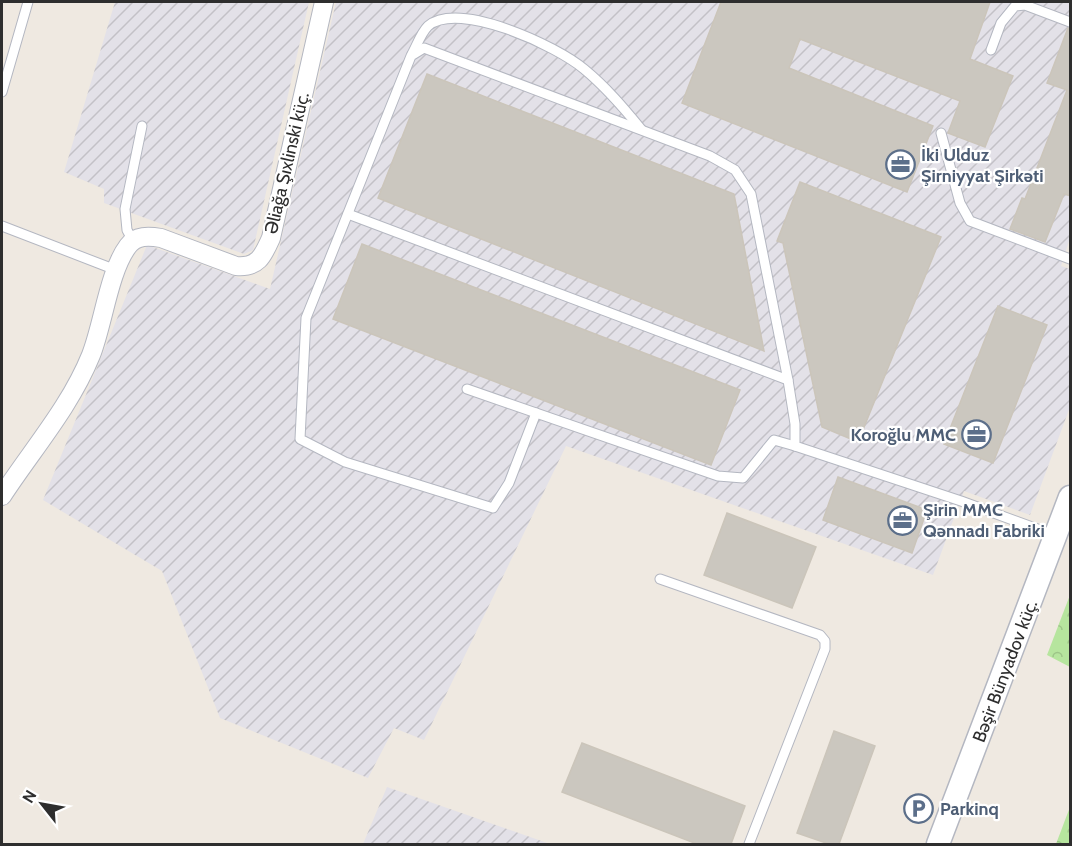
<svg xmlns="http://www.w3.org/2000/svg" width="1072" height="846" viewBox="0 0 1072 846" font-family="Cabin,sans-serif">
<defs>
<pattern id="industrial-furrows" width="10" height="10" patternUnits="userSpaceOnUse" patternTransform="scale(1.5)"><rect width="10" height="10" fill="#e3e1e8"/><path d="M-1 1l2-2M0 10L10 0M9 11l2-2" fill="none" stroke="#c3c1c7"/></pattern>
<pattern id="forest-crowns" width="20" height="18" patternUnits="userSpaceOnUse" patternTransform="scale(1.5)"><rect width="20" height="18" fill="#b6e59e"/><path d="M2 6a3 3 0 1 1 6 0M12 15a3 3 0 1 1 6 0" fill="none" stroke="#9dc588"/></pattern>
</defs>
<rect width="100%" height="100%" fill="#efe9e1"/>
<!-- industrial -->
<g fill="url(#industrial-furrows)">
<path d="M 115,2 L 309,2 L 253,250 L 244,254 L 104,203 L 104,189 L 64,172 Z"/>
<path d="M 336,2 L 1070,2 L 1070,238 L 1061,266 L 1070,269 L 1070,407 L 1030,515 L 964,491 L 933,575 L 566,446 L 424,740 L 394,728 L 368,778 L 220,718 L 162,571 L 43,500 L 147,245 L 270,289 Z"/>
<path d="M 387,787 L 550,844 L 363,844 Z"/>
</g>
<!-- forest -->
<g fill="url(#forest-crowns)">
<path d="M 1070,595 L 1070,667 L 1047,655 Z"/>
<path d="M 1070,807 L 1070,844 L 1056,844 Z"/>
</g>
<!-- building -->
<g fill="#cbc7bf" stroke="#cbc5ba" stroke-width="1.5">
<path d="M 721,2 L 990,2 L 970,59 L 1013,76 L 985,147 L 948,133 L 960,101 L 800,39 L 789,68 L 933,126 L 907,192 L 682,103 Z"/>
<path d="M 1068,28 L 1071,29 L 1071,196 L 1064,194 L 1045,242 L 1010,229 L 1022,198 L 1025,199 L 1067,90 L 1047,83 Z"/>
<path d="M 427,74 L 734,194 L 764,351 L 378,198 Z"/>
<path d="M 800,182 L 941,237 L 858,442 L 822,427 L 783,243 L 777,241 Z"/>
<path d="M 362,244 L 740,390 L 711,465 L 333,319 Z"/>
<path d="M 998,306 L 1047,325 L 993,463 L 944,444 Z"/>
<path d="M 838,477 L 927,510 L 912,553 L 823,520 Z"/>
<path d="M 727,513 L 816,547 L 792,608 L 704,575 Z"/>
<path d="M 834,731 L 875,746 L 839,844 L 829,844 L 797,833 Z"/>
<path d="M 582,743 L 745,806 L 731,844 L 697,844 L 562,792 Z"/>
</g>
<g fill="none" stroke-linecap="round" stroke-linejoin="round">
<defs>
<g id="service">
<path d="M 991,50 L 1001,23 L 1015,6 L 1025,5 L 1070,22"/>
<path d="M 412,54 C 417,45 421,33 428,26 C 459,0 557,46 584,69 C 606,87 623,107 641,129"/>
<path d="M 2,92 L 28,2"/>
<path d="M 941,133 L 960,203 L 970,221 L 1070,259"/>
<path d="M 348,214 L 788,380"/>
<path d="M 2,226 L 116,270"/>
<path d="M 133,241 L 127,230 L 125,209 L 142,126"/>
<path d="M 467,389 L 718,476 L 743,478 L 774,440 L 795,446"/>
<path d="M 536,413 L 509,483 L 493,508 L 345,462 L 300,439 L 306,318 L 411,56 L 424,48 L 710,156 L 735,170 L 751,194 L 788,380 L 795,424 L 795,446 L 961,501 L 1054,535"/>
<path d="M 660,579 L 820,635 L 825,641 L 825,649 L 749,844"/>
</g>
<path id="minor" d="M 2,496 C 32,450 70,407 91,355 C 103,325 109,271 128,246 C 136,235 149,236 161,238 L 236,266 C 258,268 263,256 271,238 L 324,2"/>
<path id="tertiary" d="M 938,844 L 1070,497"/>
</defs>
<!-- service casing -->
<use href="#service" stroke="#b4b7c1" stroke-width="11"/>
<!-- minor casing -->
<use href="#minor" stroke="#b4b7c1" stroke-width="20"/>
<!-- tertiary casing -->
<use href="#tertiary" stroke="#b4b7c1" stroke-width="25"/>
<!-- service -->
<use href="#service" stroke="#fff" stroke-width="9"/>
<!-- minor -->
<use href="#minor" stroke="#fff" stroke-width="18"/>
<!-- tertiary -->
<use href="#tertiary" stroke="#fff" stroke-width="22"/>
</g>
<!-- icons -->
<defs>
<symbol id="office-ring" viewBox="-11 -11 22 22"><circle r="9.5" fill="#fff" stroke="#5c6f8a" stroke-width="1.5"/><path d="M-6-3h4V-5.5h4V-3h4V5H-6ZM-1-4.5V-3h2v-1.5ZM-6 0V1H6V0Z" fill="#5c6f8a"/></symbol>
<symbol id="parking-ring" viewBox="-11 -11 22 22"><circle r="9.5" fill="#fff" stroke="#5c6f8a" stroke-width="1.5"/><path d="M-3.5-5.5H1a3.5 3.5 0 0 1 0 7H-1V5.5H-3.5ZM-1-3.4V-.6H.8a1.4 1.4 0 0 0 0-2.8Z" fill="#5c6f8a"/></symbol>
</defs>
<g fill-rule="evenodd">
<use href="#office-ring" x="884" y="148" width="33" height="33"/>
<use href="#office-ring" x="960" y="418" width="33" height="33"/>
<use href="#office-ring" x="886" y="504" width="33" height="33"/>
<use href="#parking-ring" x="902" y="792" width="33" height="33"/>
</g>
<g text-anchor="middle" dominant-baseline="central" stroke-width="4.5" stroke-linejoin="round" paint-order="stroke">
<!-- service labels -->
<g font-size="18" font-weight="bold" fill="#4e5e75" stroke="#fff" text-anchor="start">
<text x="921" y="155">İki Ulduz<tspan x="921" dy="21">Şirniyyat Şirkəti</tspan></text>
<text x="956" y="435" text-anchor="end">Koroğlu MMC</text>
<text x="923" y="510">Şirin MMC<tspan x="923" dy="21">Qənnadı Fabriki</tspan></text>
<text x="940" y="809">Parkinq</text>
</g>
<!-- street labels -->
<g font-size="18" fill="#2e2e2e" stroke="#fff">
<text transform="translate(287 163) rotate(-77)">Əliağa Şıxlinski küç.</text>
<text transform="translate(1005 671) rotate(-69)">Bəşir Bünyadov küç.</text>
</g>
</g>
<!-- border -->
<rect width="1072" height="846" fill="none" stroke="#2e2e2e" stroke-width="6"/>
<!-- north arrow -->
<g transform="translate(42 804) rotate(301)" stroke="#ffffff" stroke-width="4.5" paint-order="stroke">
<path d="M0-4.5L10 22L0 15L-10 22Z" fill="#2e2e2e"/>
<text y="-9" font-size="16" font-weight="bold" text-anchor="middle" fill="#2e2e2e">N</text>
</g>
</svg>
